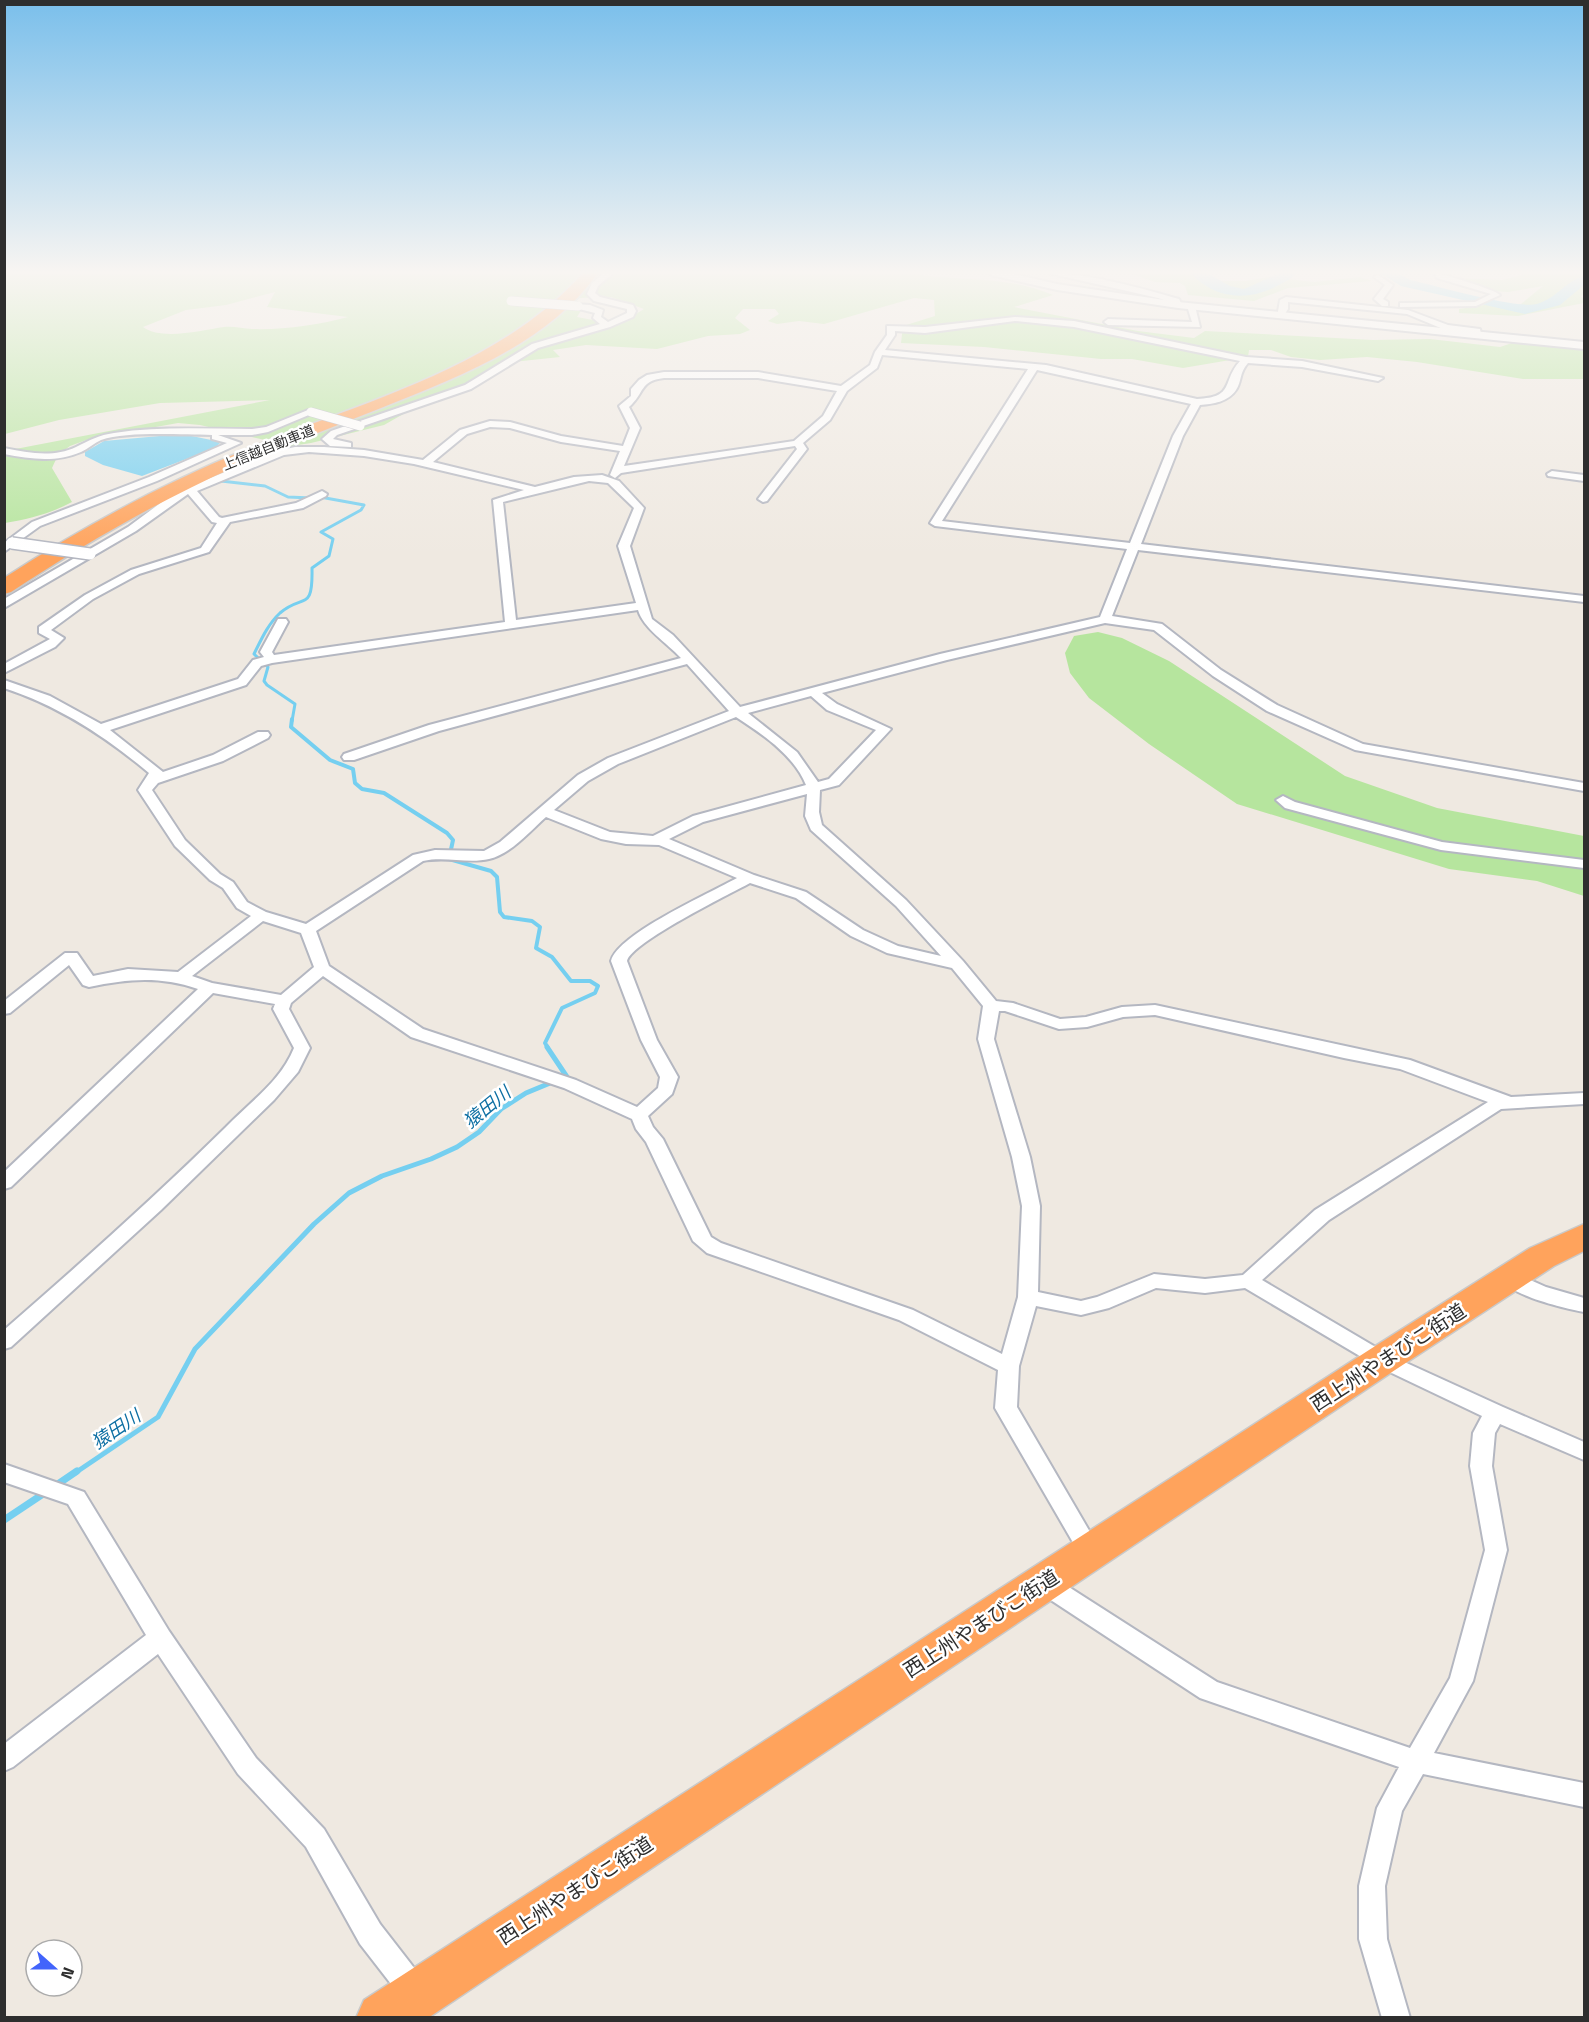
<svg xmlns="http://www.w3.org/2000/svg" width="1589" height="2022" viewBox="0 0 1589 2022" font-family="'Titillium Web','Noto Sans JP',sans-serif">
<rect width="100%" height="100%" fill="#efe9e1"/>
<g fill="#b6e59e" fill-rule="evenodd">
<path d="M5 273H910C958 282 1008 275 1053 295L1014 307 1138 331 1194 338 1205 331 1373 340 1430 339 1500 347 1518 341 1584 345V379H1523L1417 362 1367 357 1320 360 1291 357 1271 350H1249L1248 357 1183 368 1132 359H1101L984 347 901 343 903 326 935 316 934 300 914 298 824 324 799 321 777 324 768 321 779 314 775 309H743L735 318 750 330 740 334 708 336 657 349 586 345 553 350 560 357 502 363 473 381 414 408 384 425 311 443 291 446 200 425 178 423 89 439 70 446 58 455 52 468 72 502C50 514 28 519 5 523V451L270 400 160 403 59 420 5 434ZM275 292 267 307 348 317C319 325 283 330 252 329 243 329 234 326 224 327 202 330 162 341 143 327L186 310 226 305ZM611 297 644 309 623 322 593 320 577 317 582 309 572 303 580 298Z"/>
<polygon points="1130,273 1204,273 1221,281 1245,281 1269,277 1314,282 1360,277 1372,281 1288,288 1254,301 1188,295 1185,286 1180,283 1155,282"/>
<polygon points="1529,273 1584,273 1584,293 1581,297 1584,298 1584,303 1518,316 1459,313 1459,309 1491,304 1508,306 1521,304 1543,286 1508,292 1493,291 1454,278 1502,280"/>
<polygon points="1098,632 1122,638 1169,661 1345,776 1437,808 1584,836 1584,896 1537,881 1449,869 1237,804 1149,744 1089,698 1070,673 1065,653 1074,636"/>
</g>
<polygon fill="#75cff0" points="182,434 221,442 215,448 142,476 103,465 85,456 85,452 104,441"/>
<g fill="none" stroke-linecap="round" stroke-linejoin="round">
<g stroke="#75cff0" stroke-width="3">
<polyline points="221,481 265,486 288,497 311,498"/>
<path d="M292 721 295 704 267 685 264 681 268 667 254 654C261 640 268 624 280 613 303 593 313 613 312 568L329 556 333 539 321 532 361 510 364 505 320 497"/>
</g>
<polyline stroke="#75cff0" stroke-width="4" points="292,719 291,727 330,760 353,769 355,783 362,789 384,793 447,833 453,840 449,859 491,871 497,877 500,912 504,917 532,921 540,927 536,948 552,957 571,981 590,981 598,986 595,993 562,1008 545,1043 548,1048"/>
<g stroke="#75cff0" stroke-width="5">
<polyline points="547,1047 567,1077 563,1078"/>
<polyline points="75,1473 158,1417 195,1349 314,1224 349,1193 382,1176 431,1159 457,1147 479,1132 501,1109 526,1093 555,1081"/>
</g>
<g stroke="#75cff0" stroke-width="7">
<polyline points="55,1486 77,1471"/>
<polyline points="4,1520 46,1492"/>
</g>
<g fill="#75cff0" fill-rule="evenodd">
<path d="M1191 273H1207L1230 286 1244 289 1280 273H1297C1292 279 1284 282 1277 286 1248 301 1215 300 1191 273Z"/>
<path d="M1380 273H1397L1410 280C1437 286 1516 309 1537 304 1557 298 1567 280 1584 276V285L1560 305 1525 314 1401 286Z"/>
</g>
<defs>
<g id="street">
<polygon points="604,273 613,273 598,286 595,293 600,297 633,305 636,311 633,317 610,327 538,348 471,389 337,435 333,439 351,443 351,447 330,446 322,439 331,431 465,385 532,344 600,324 593,318 595,313 575,308 575,304 590,305 603,310 601,317 608,322 627,313 627,309 594,301 587,294 592,283"/>
<path d="M1048 273C1087 273 1141 288 1179 299L1182 305 1178 307 1173 303 1158 298Z"/>
<path d="M1434 273C1441 273 1496 290 1500 295L1476 306 1400 307V303H1403L1475 302 1491 294 1437 278Z"/>
<polygon points="1378,275 1393,285 1383,299 1388,302 1388,306 1382,306 1374,299 1385,285 1374,277"/>
<polygon points="1286,297 1408,310 1448,325 1480,329 1481,334 1477,337 1473,333 1443,329 1407,314 1288,302 1288,309 1283,317 1277,317 1280,300"/>
<polygon points="1191,304 1195,306 1200,327 1108,325 1104,322 1108,319 1192,322 1187,306"/>
<path d="M1015 317 1074 321 1246 357 1302 361 1383 378 1378 381 1302 367 1248 363C1239 373 1242 381 1236 390 1228 402 1213 404 1200 405L1183 436 1141 544 1584 596V602L1138 550 1112 616 1162 624 1221 670 1277 705 1363 744 1584 783V791L1355 750 1267 711 1213 676 1154 630 1105 623 947 660 822 693 837 704 891 729 839 785 820 790 819 812 822 825 906 900 963 961 996 1001 1013 1003 1060 1019 1086 1017 1122 1007 1155 1005 1410 1060 1511 1097 1584 1093V1104L1501 1109 1329 1220 1262 1280 1389 1355 1503 1407 1584 1442V1460L1500 1424 1495 1433 1492 1466 1507 1550 1473 1681 1434 1753 1584 1783V1807L1423 1774 1402 1811 1385 1886 1387 1939 1410 2018H1382L1359 1939V1886L1377 1808 1399 1767 1200 1698 1034 1589 1030 1582 1034 1575 1042 1572 1050 1575 1217 1682 1410 1748 1450 1678 1485 1550 1470 1466 1473 1433 1482 1416 1375 1365 1245 1288 1205 1293 1156 1288 1109 1308 1081 1315 1036 1306 1019 1366 1017 1407 1101 1551 1098 1558 1090 1561 1082 1558 995 1408 998 1370 899 1320 707 1253 693 1241 646 1142 636 1129 632 1119 564 1088 411 1037 323 976 291 1003 289 1009 310 1048 298 1072 274 1100 161 1210 11 1347 4 1349V1330C80 1264 155 1197 226 1127 250 1102 281 1081 294 1048L273 1009 275 1004 213 993 11 1187 4 1189V1172L198 989C159 976 129 979 89 987L83 985 69 965 10 1013 4 1014V1001L65 953H77L93 976 128 969 178 972 251 916 237 908 223 888 210 880 175 846 138 790 149 773C105 736 59 706 4 688V680L50 696 101 724 238 679 253 660 264 657 260 652 278 619H286L288 622 272 652 274 655 505 622 493 500 524 490 414 464 364 456 309 452 284 455 197 491 219 517 222 518 296 503 322 491 327 494 326 496 303 508 230 522 209 552 139 574 93 599 51 630 64 638 55 647 4 673V664L50 639 39 633V627L85 595 131 570 201 548 217 523 212 522 188 494 136 531 4 608V599L128 527 174 493 276 451 295 447H324L364 450 423 460 460 430 490 421 510 422 561 436 623 446 630 428 619 406 631 396V389L639 380 647 375 664 372H758L841 386 870 365 875 352 887 335V326L925 327ZM1015 321 1074 327 1240 361C1221 382 1236 397 1197 399L1046 365 885 350 895 335V331L925 333ZM882 355 1028 369 930 523 935 526 1127 549 1100 617 940 654 740 707 673 635 652 619 630 546 644 508 619 481 602 475 574 477 535 487 433 462 467 434 490 427 510 428 561 442 620 451 610 475 615 478 621 473 795 446 797 449 758 499 763 502 767 501 807 449 803 443 830 420 847 391 877 368ZM1037 370 1191 404 1173 436 1130 543 942 521ZM664 378H758L837 391 823 416 794 441 624 466 640 428 629 407C645 393 639 381 664 378ZM589 481 608 483 634 508 618 546 636 603 516 620 503 502ZM638 610C643 628 667 643 681 658L429 725 344 754 342 757 344 760H354L439 731 687 664 729 711 608 758 578 775 500 842 484 851 435 850 413 855 306 924 266 912 247 902 233 882 220 874 185 840 152 790 158 783 223 761 268 738 270 735 268 732H258L213 755 163 772 110 730 246 685 261 666 272 663ZM811 696 827 710 876 730 829 779 818 782 797 752 748 713ZM736 717C762 734 794 755 806 785L693 816 653 836 610 832 554 810 588 781 618 764ZM807 794 805 816 811 830 896 906 941 956 898 946 863 930 806 892 754 875 669 839 703 822ZM546 817 601 839 626 844 659 845 737 878C710 893 618 934 611 961L641 1040 660 1077 658 1088 637 1107 576 1080 423 1029 329 966 316 931 423 861C445 856 468 864 489 859 511 854 530 831 546 817ZM750 883 796 898 851 936 887 953 952 968 983 1006 978 1039 1012 1157 1022 1206 1018 1297 1002 1354 913 1310 721 1243 711 1237 663 1139 653 1127 648 1116 672 1094 678 1077 657 1040 627 961C632 942 728 895 750 883ZM263 921 301 933 314 967 281 995 212 983 192 976ZM999 1011H1005L1059 1029 1087 1027 1123 1017 1155 1015 1344 1058 1400 1069 1488 1102 1315 1210 1243 1275 1205 1279 1154 1274 1097 1297 1081 1301 1038 1292 1040 1206 1030 1157 994 1039Z"/>
<path d="M308 410 316 412 268 432 252 435H218L241 443 157 481 40 526 4 552V543L32 522 149 477 227 443 212 439V435C183 435 127 431 101 440 94 443 88 449 81 452 55 463 31 459 4 454V448C29 453 53 458 76 447 90 440 99 435 114 433 160 426 206 429 252 429L266 427Z"/>
<polygon points="1552,471 1584,475 1584,481 1548,476 1547,474"/>
<polygon points="1283,796 1295,802 1442,842 1584,860 1584,868 1441,850 1285,808 1276,800"/>
<path d="M1510 1271 1546 1287 1584 1298V1312C1564 1308 1511 1296 1500 1278L1503 1273Z"/>
<polygon points="4,1464 84,1492 169,1631 256,1758 324,1829 380,1924 425,1982 429,1992 425,2002 415,2006 405,2002 360,1944 306,1847 238,1774 158,1654 13,1767 4,1771 4,1744 146,1635 68,1504 4,1482"/>
</g>
<polygon id="secondary" points="990,273 1009,273 1057,284 1178,302 1584,342 1584,349 1178,308 1057,290 991,275"/>
<g id="highway">
<path d="M583 273H598C547 344 459 377 381 408 333 427 285 445 237 466 158 501 84 544 11 592L4 594V578C81 528 160 485 245 450 360 402 498 369 583 273Z"/>
<polygon points="1584,1224 1584,1251 1554,1266 1395,1370 428,2018 356,2018 364,2000 1369,1350 1530,1248"/>
</g>
</defs>
<use href="#street" stroke="#b4b7c1" stroke-width="4"/>
<use href="#secondary" stroke="#b4b7c1" stroke-width="4"/>
<use href="#highway" stroke="#c9c9c9" stroke-width="3"/>
<use href="#street" fill="#fff" fill-rule="evenodd"/>
<use href="#secondary" fill="#fff" fill-rule="evenodd"/>
<use href="#highway" fill="#ffa35c" fill-rule="evenodd"/>
<defs>
<g id="street-bridge-far1">
<polyline points="511,301 578,306"/>
<polyline points="311,412 360,426"/>
</g>
<polyline id="street-bridge" points="12,543 90,554"/>
</defs>
<use href="#street-bridge-far1" stroke="#b4b7c1" stroke-width="10" stroke-linecap="butt"/>
<use href="#street-bridge" stroke="#b4b7c1" stroke-width="14" stroke-linecap="butt"/>
<use href="#street-bridge-far1" stroke="#fff" stroke-width="9"/>
<use href="#street-bridge" stroke="#fff" stroke-width="11"/>
</g>
<linearGradient id="sky" x2="0" y2="1"><stop stop-color="#7abfeb"/><stop offset="0.49" stop-color="#f8f5f2"/><stop offset="1" stop-color="#f8f5f2" stop-opacity="0"/></linearGradient>
<rect width="1589" height="556" fill="url(#sky)"/>
<g text-anchor="middle" dominant-baseline="central" stroke-width="5" stroke-linejoin="round" paint-order="stroke">
<g font-size="14" fill="#2e2e2e" stroke="#fff">
<text transform="translate(268 447) rotate(-22)">上信越自動車道</text>
</g>
<g font-size="18" font-style="italic" fill="#0d6fa3" stroke="#fff">
<text transform="translate(487 1107) rotate(-39)">猿田川</text>
<text transform="translate(116 1429) rotate(-34)">猿田川</text>
</g>
<g font-size="20" fill="#2e2e2e" stroke="#fff">
<text transform="translate(1388 1357) rotate(-33)">西上州やまびこ街道</text>
<text transform="translate(981 1623) rotate(-33)">西上州やまびこ街道</text>
<text transform="translate(575 1890) rotate(-33)">西上州やまびこ街道</text>
</g>
</g>
<rect width="1589" height="2022" fill="none" stroke="#2e2e2e" stroke-width="12"/>
<g transform="translate(54 1968) rotate(111)"><circle r="28" fill="#ffffff" stroke="#ababab" stroke-width="1.5"/>
<path d="M0-4.5L10 22L0 15L-10 22Z" fill="#4264fb"/>
<text y="-9" font-size="16" font-weight="bold" text-anchor="middle" fill="#2e2e2e">N</text>
</g>
</svg>
